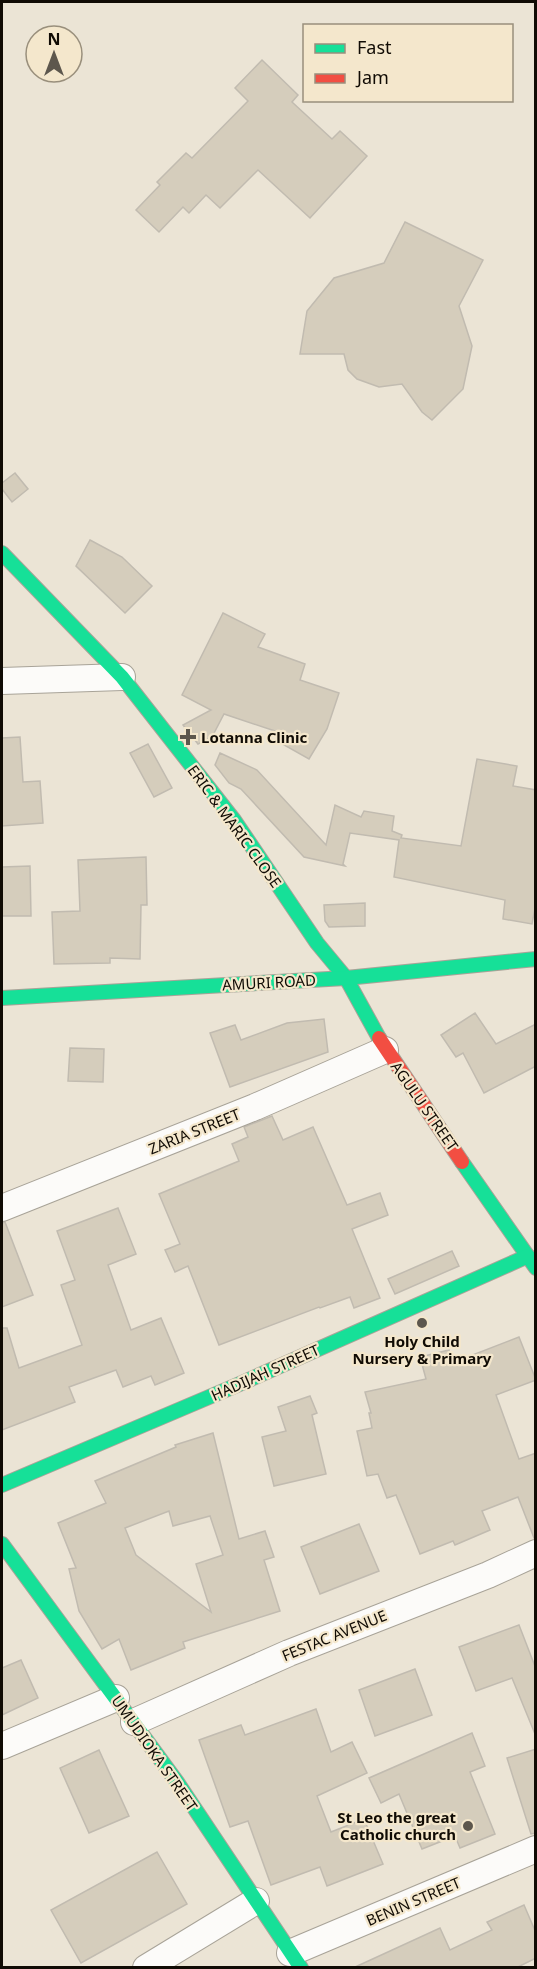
<svg xmlns="http://www.w3.org/2000/svg" width="537" height="1969" viewBox="0 0 537 1969" font-family="'Noto Sans',sans-serif">
<rect width="100%" height="100%" fill="#ebe4d5"/>
<g fill="#d5cdbc" stroke="#c1bbb0" stroke-width="1.5" fill-rule="evenodd">
<polygon points="262,60 298,95 292,102 332,139 340,131 367,156 310,218 258,170 220,208 206,195 189,213 183,207 159,232 136,210 160,185 157,182 186,153 192,158 248,101 235,88"/>
<polygon points="405,222 483,260 459,306 472,346 463,389 432,420 422,412 402,384 379,387 357,379 348,370 344,354 300,354 307,311 334,278 384,263"/>
<polygon points="15,473 28,489 12,502 2,489 2,483"/>
<polygon points="90,540 122,557 152,586 125,613 76,566"/>
<polygon points="223,613 265,634 258,647 305,664 300,680 339,693 327,729 309,759 277,741 281,733 224,714 212,737 198,744 183,725 211,710 182,695"/>
<polygon points="20,737 23,782 40,781 43,823 2,826 2,738"/>
<polygon points="148,744 172,788 154,797 130,753"/>
<polygon points="220,753 257,770 326,845 335,805 361,817 364,811 394,816 392,831 402,835 401,838 461,846 477,759 517,766 513,786 536,790 536,903 532,924 503,919 505,900 394,877 399,840 350,833 343,864 345,866 304,857 241,789 229,783 215,765"/>
<polygon points="146,857 147,905 141,905 140,959 110,958 110,963 54,964 52,912 80,911 78,860"/>
<polygon points="30,866 31,916 2,916 2,867"/>
<polygon points="365,903 365,926 329,927 325,921 324,905"/>
<polygon points="475,1013 496,1044 536,1024 536,1066 484,1093 463,1053 456,1057 441,1035"/>
<polygon points="324,1019 328,1052 230,1087 210,1033 235,1025 241,1040 287,1023"/>
<polygon points="70,1048 104,1049 103,1082 68,1081"/>
<polygon points="272,1116 283,1140 313,1127 347,1205 380,1193 388,1215 352,1229 380,1298 354,1308 350,1297 320,1308 319,1307 219,1345 188,1266 175,1272 165,1250 180,1244 159,1194 239,1161 232,1144 248,1137 244,1127"/>
<polygon points="118,1208 136,1254 108,1265 131,1330 161,1318 184,1373 155,1385 151,1376 123,1387 116,1370 69,1387 75,1402 2,1430 2,1328 7,1328 19,1368 82,1345 61,1285 75,1280 57,1231"/>
<polygon points="5,1222 33,1295 2,1307 2,1223"/>
<polygon points="452,1251 459,1266 395,1294 388,1279"/>
<polygon points="519,1337 536,1380 496,1395 519,1459 536,1453 536,1538 534,1538 518,1497 482,1511 490,1530 455,1545 453,1541 420,1554 396,1495 387,1498 378,1474 367,1476 357,1431 372,1428 369,1413 371,1413 365,1392 426,1379 420,1357 449,1350 452,1363"/>
<polygon points="310,1396 317,1413 312,1415 326,1474 274,1486 262,1437 286,1431 278,1407"/>
<path d="M213 1433 239 1539 265 1531 274 1557 264 1560 280 1611 183 1642 185 1648 131 1670 119 1639 102 1649 79 1611 69 1569 76 1568 58 1523 106 1503 95 1481 176 1447 175 1445ZM169 1511 173 1526 210 1516 223 1555 196 1564 211 1612 136 1555 125 1528Z"/>
<polygon points="359,1524 379,1571 320,1594 301,1547"/>
<polygon points="519,1625 536,1669 535,1734 512,1678 476,1691 459,1647"/>
<polygon points="21,1660 38,1698 2,1715 2,1668"/>
<polygon points="415,1669 432,1715 375,1736 359,1690"/>
<polygon points="316,1709 331,1752 352,1742 367,1773 317,1796 331,1832 364,1819 383,1864 327,1886 320,1867 271,1885 248,1821 230,1827 199,1740 241,1725 245,1735"/>
<polygon points="472,1733 485,1766 470,1772 495,1834 460,1848 455,1836 422,1849 399,1794 381,1803 369,1778"/>
<polygon points="536,1749 536,1833 531,1834 507,1758"/>
<polygon points="99,1750 129,1816 89,1833 60,1768"/>
<polygon points="157,1852 187,1904 81,1963 51,1910"/>
<polygon points="524,1905 536,1933 536,1958 516,1968 353,1968 440,1928 450,1950 492,1930 487,1922"/>
</g>
<g fill="none" stroke-linecap="round" stroke-linejoin="round">
<defs>
<g id="street">
<polyline points="2,681 122,677"/>
<polyline points="2,1208 255,1107 385,1050"/>
<polyline points="134,1722 289,1653 488,1575 536,1553"/>
<polyline points="2,1746 116,1698"/>
<polyline points="290,1953 536,1849"/>
<polyline points="146,1968 256,1901"/>
</g>
<g id="fast">
<polyline points="2,553 122,677 234,820 317,943 346,978 379,1038"/>
<polyline points="2,998 346,978 536,959"/>
<polyline points="462,1162 536,1268"/>
<polyline points="2,1485 235,1386 528,1256"/>
<polyline points="2,1544 177,1782 301,1968"/>
</g>
<polyline id="jam" points="379,1038 462,1162"/>
</defs>
<use href="#street" stroke="#a8a398" stroke-width="28"/>
<use href="#fast" stroke="#a8a398" stroke-width="16"/>
<use href="#jam" stroke="#a8a398" stroke-width="16"/>
<use href="#street" stroke="#fcfbf9" stroke-width="26"/>
<use href="#fast" stroke="#16e098" stroke-width="14"/>
<use href="#jam" stroke="#f24e42" stroke-width="14"/>
</g>
<g fill="#5d574d" stroke="#f4e7cc" stroke-width="2">
<path d="M185 728h6v6h6v6h-6v6h-6v-6h-6v-6h6z"/>
<circle cx="422" cy="1323" r="6"/>
<circle cx="468" cy="1826" r="6"/>
</g>
<g text-anchor="middle" dominant-baseline="central" stroke-width="4.5" stroke-linejoin="round" paint-order="stroke">
<g font-size="15" font-weight="bold" fill="#100b04" stroke="#f4e7cc" text-anchor="start">
<text x="201" y="737">Lotanna Clinic</text>
<text x="422" y="1341" text-anchor="middle">Holy Child<tspan x="422" dy="17">Nursery &amp; Primary</tspan></text>
<text x="456" y="1817" text-anchor="end">St Leo the great<tspan x="456" dy="17">Catholic church</tspan></text>
</g>
<g font-size="15" fill="#100b04" stroke="#f4e7cc">
<text transform="translate(235 826) rotate(54)">ERIC &amp; MARIC CLOSE</text>
<text transform="translate(269 982) rotate(-3)">AMURI ROAD</text>
<text transform="translate(425 1106) rotate(55)">AGULU STREET</text>
<text transform="translate(194 1131) rotate(-22)">ZARIA STREET</text>
<text transform="translate(265 1372) rotate(-24)">HADIJAH STREET</text>
<text transform="translate(334 1635) rotate(-22)">FESTAC AVENUE</text>
<text transform="translate(155 1753) rotate(55)">UMUDIOKA STREET</text>
<text transform="translate(413 1901) rotate(-23)">BENIN STREET</text>
</g>
</g>
<rect width="537" height="1969" fill="none" stroke="#100b04" stroke-width="6"/>
<rect x="303" y="24" width="210" height="78" fill="#f4e7cc" stroke="#998f7c" stroke-width="1.5"/>
<rect x="315" y="44" width="30" height="9" fill="#16e098" stroke="#998f7c" stroke-width="1.5"/>
<text x="357" y="54" font-size="18" fill="#100b04">Fast</text>
<rect x="315" y="74" width="30" height="9" fill="#f24e42" stroke="#998f7c" stroke-width="1.5"/>
<text x="357" y="84" font-size="18" fill="#100b04">Jam</text>
<g transform="translate(54 54)"><circle r="28" fill="#f4e7cc" stroke="#998f7c" stroke-width="1.5"/>
<path d="M0-4.5L10 22L0 15L-10 22Z" fill="#5d574d"/>
<text y="-9" font-size="16" font-weight="bold" text-anchor="middle" fill="#100b04">N</text>
</g>
</svg>
